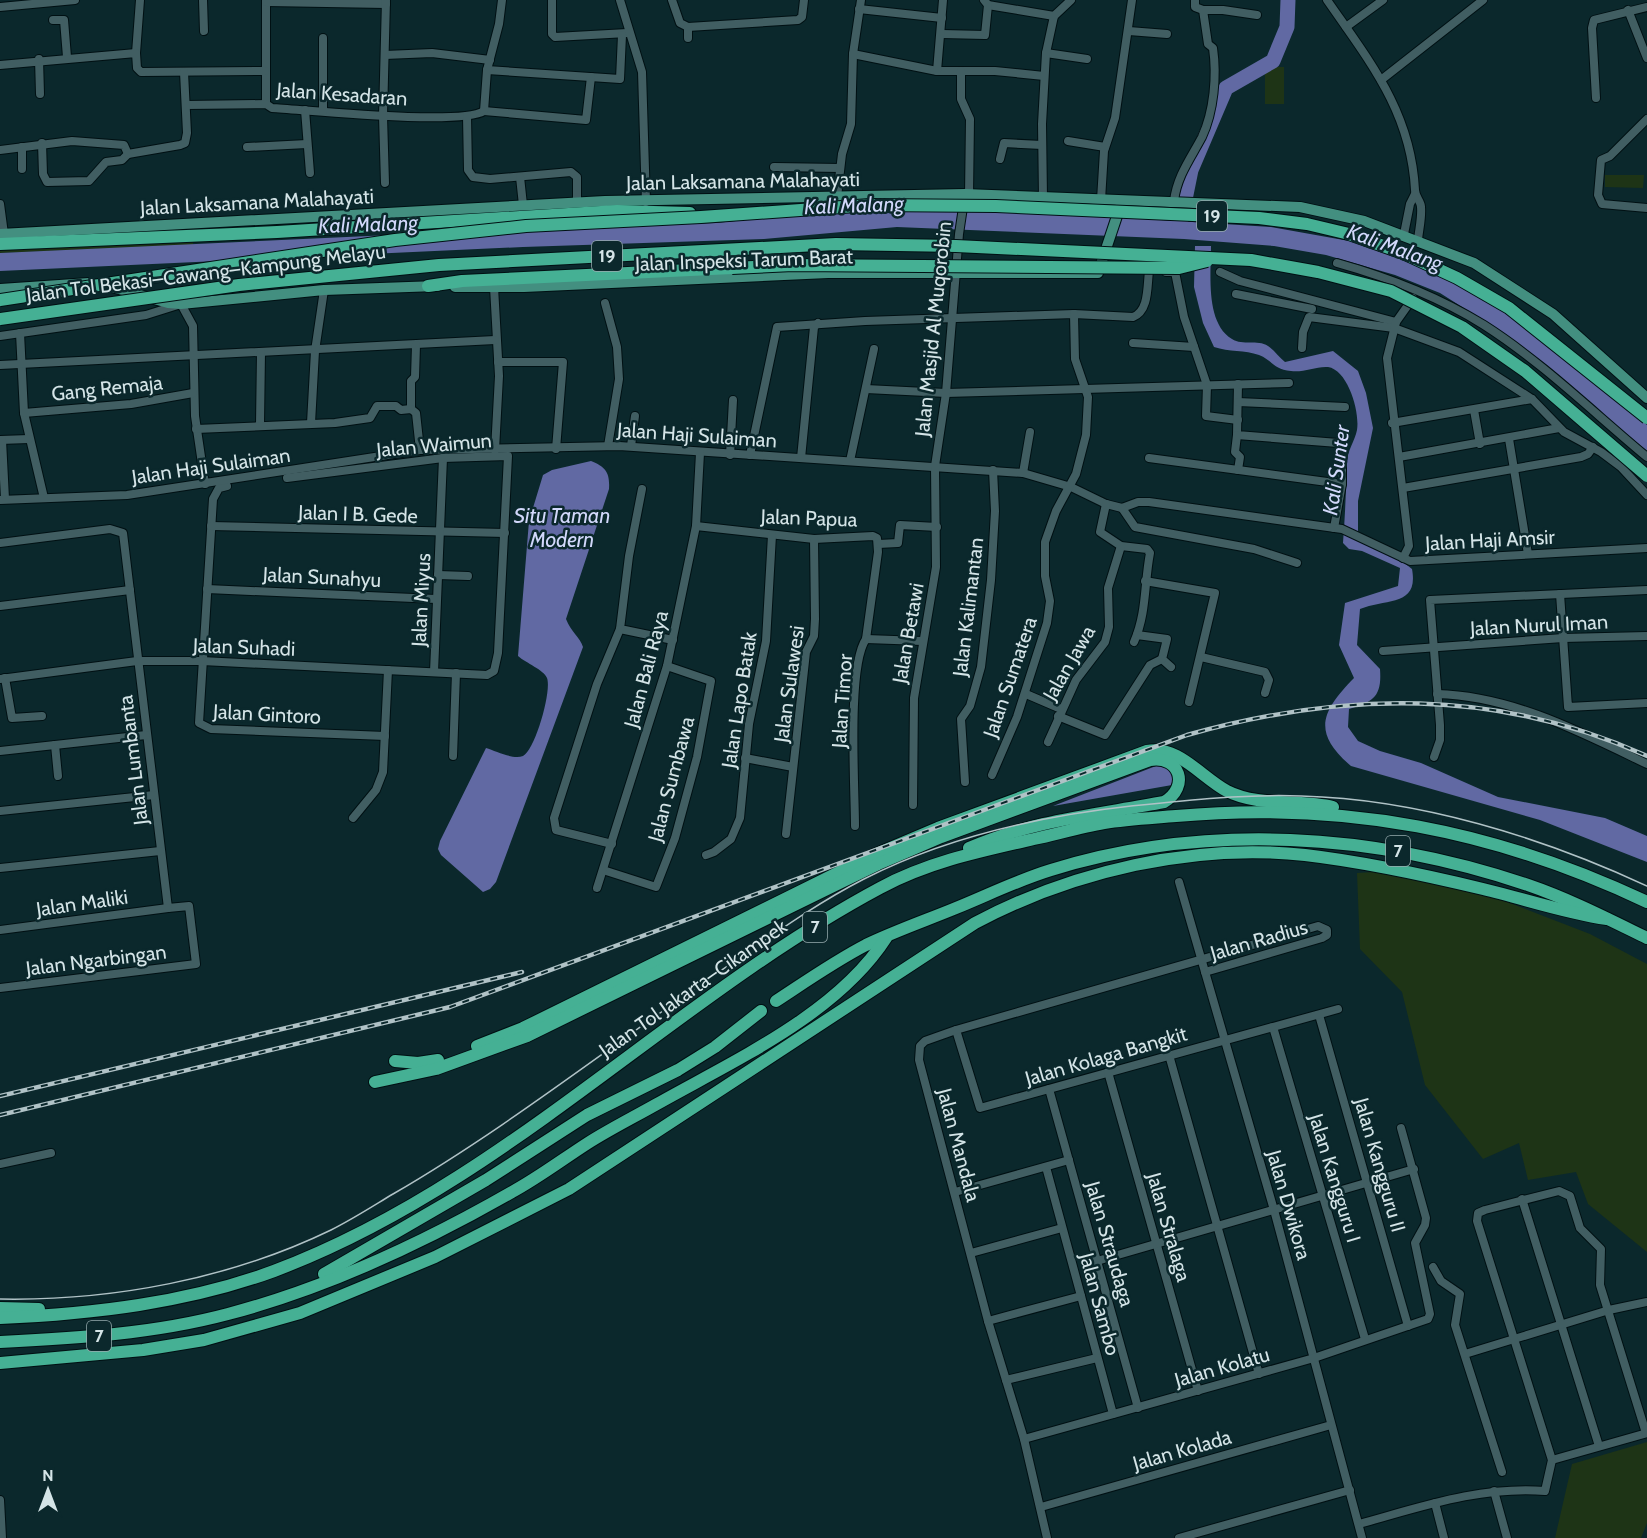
<svg xmlns="http://www.w3.org/2000/svg" width="1647" height="1538" viewBox="0 0 1647 1538" font-family="Cabin,sans-serif">
<rect width="100%" height="100%" fill="#0b282c"/>
<g fill="#1e3416">
<rect x="1265" y="67" width="19" height="37"/>
<polygon points="1605,175 1644,175 1643,188 1605,187"/>
<polygon points="193,235 193,245 0,253 0,243"/>
<polygon points="1422,869 1590,934 1647,964 1647,1252 1588,1204 1576,1172 1528,1180 1519,1143 1483,1159 1425,1085 1402,992 1360,949 1357,873"/>
<polygon points="1647,1442 1647,1523 1641,1538 1555,1538 1572,1464"/>
</g>
<g fill="#6169a3">
<polygon points="1004,210 1271,227 1366,244 1429,268 1514,316 1647,425 1647,451 1503,333 1440,293 1395,275 1326,255 1274,246 1184,239 897,227 764,239 523,247 0,271 0,253 522,229 716,223 801,214"/>
<path d="M1195 246H1211C1211 273 1205 323 1232 339 1243 346 1257 339 1268 346 1274 350 1279 357 1285 362L1333 351 1358 371 1366 393 1373 428 1358 501V538L1394 555 1412 569C1419 607 1386 598 1360 609L1357 645 1380 669C1382 696 1374 702 1349 709L1348 727 1358 741 1380 751 1421 763 1498 797 1605 818 1647 836V862L1540 820 1351 766C1311 732 1322 711 1354 678L1339 645 1345 603 1398 586 1400 568 1362 551 1349 549 1343 543C1345 517 1346 491 1347 464 1347 450 1355 441 1357 430 1360 412 1348 370 1328 367 1316 366 1303 373 1291 371 1273 369 1272 360 1259 355 1245 350 1229 352 1214 347L1203 323 1194 287Z"/>
<path d="M591 461C606 467 610 473 609 489L566 619C571 632 580 637 583 647L496 882 490 889 483 892 441 855 438 849 440 841 486 748C496 751 513 760 523 756 535 750 552 691 547 678 544 670 526 663 518 656L529 521 543 475 552 470Z"/>
<polygon points="1161,764 1172,769 1174,781 1172,785 1053,806"/>
</g>
<g fill="none" stroke-linecap="round" stroke-linejoin="round">
<polyline stroke="#6169a3" stroke-width="15" points="1179,229 1191,170 1226,88 1273,61 1287,27 1288,0"/>
<defs>
<g id="minor">
<polyline points="203,0 204,31"/>
<polyline points="266,0 266,104"/>
<polyline points="552,0 552,34 555,37 627,33"/>
<polyline points="620,0 642,72 646,202"/>
<polyline points="672,0 680,23 688,27 798,20 802,17 804,0"/>
<polyline points="1195,0 1195,7 1203,10"/>
<path d="M1327 0C1370 62 1411 112 1415 190 1415 197 1421 201 1421 207 1422 218 1419 229 1418 240"/>
<polyline points="266,2 386,4"/>
<polyline points="988,5 1054,16"/>
<polyline points="0,7 75,0"/>
<polyline points="859,9 942,18"/>
<polyline points="1628,10 1647,58"/>
<polyline points="53,20 64,20 67,57"/>
<polyline points="688,27 688,38"/>
<polyline points="1346,27 1383,0"/>
<polyline points="1129,31 1167,34"/>
<polyline points="942,34 985,35 988,5 984,0"/>
<polyline points="136,53 140,0"/>
<polyline points="1046,53 1087,59"/>
<polyline points="853,54 937,71 995,71 1044,76"/>
<polyline points="385,55 432,53 490,60"/>
<polyline points="39,59 40,94"/>
<polyline points="0,65 136,53 137,68 141,72 265,71"/>
<polyline points="487,70 620,79 622,35"/>
<polyline points="937,71 943,0"/>
<polyline points="961,71 961,99 970,119 969,195"/>
<polyline points="1381,80 1483,0"/>
<polyline points="1596,98 1592,28 1594,20 1647,7"/>
<path d="M186 105 266 104 272 108C308 110 461 126 484 111"/>
<polyline points="305,110 310,173"/>
<polyline points="323,111 323,38"/>
<polyline points="484,111 586,120 591,77"/>
<polyline points="484,111 487,70 499,24 502,0"/>
<polyline points="467,116 468,170 473,177 490,179 571,172 577,177 577,202"/>
<polyline points="1647,119 1610,156 1601,160 1598,195 1602,204 1647,208"/>
<polyline points="1068,141 1105,147"/>
<polyline points="42,143 43,174 47,182 89,181 106,162 122,160 128,154"/>
<polyline points="247,147 307,144"/>
<polyline points="0,150 72,141 124,145 128,154 180,145 185,143 187,133 184,72"/>
<polyline points="1000,159 1004,143 1042,145"/>
<polyline points="774,167 840,168"/>
<polyline points="22,169 22,147"/>
<polyline points="520,177 523,205"/>
<polyline points="385,183 383,116 386,0"/>
<polyline points="837,197 842,154 851,124 853,54 861,0"/>
<polyline points="1043,198 1042,124 1046,53 1054,16 1071,0"/>
<polyline points="1101,200 1104,151 1115,118 1132,0"/>
<path d="M1174 201C1177 176 1191 158 1202 137 1214 111 1217 76 1213 48L1208 44 1203 10H1223L1257 15"/>
<polyline points="0,204 4,234"/>
<polyline points="1404,234 1410,204 1415,194"/>
<path d="M1337 263C1387 277 1439 297 1484 325 1542 362 1594 413 1647 457"/>
<polyline points="1166,272 1175,272 1184,317 1207,385 1206,416 1238,420"/>
<polyline points="1220,272 1240,281 1396,322"/>
<polyline points="494,287 499,376 495,450"/>
<polyline points="1236,294 1312,309"/>
<polyline points="605,303 617,347 619,379 608,446"/>
<polyline points="20,333 24,413 44,498"/>
<polyline points="0,336 146,315 181,304 193,326 195,416 205,484"/>
<polyline points="1133,343 1194,347"/>
<polyline points="1302,348 1303,332 1309,317 1394,328 1459,352 1532,399 1564,432 1601,452 1621,467 1647,495"/>
<polyline points="498,362 563,362 556,449"/>
<polyline points="0,365 495,340"/>
<polyline points="1238,384 1237,435 1338,443 1342,446 1342,484 1334,528"/>
<polyline points="866,389 946,393 1289,383"/>
<polyline points="1238,402 1345,407"/>
<polyline points="411,409 411,381 415,377 416,345"/>
<polyline points="1474,410 1480,444"/>
<polyline points="24,413 131,404 193,393"/>
<polyline points="311,423 315,351 324,290"/>
<polyline points="1392,423 1532,399"/>
<polyline points="260,424 261,352"/>
<polyline points="196,429 335,423 370,418 377,406 396,406 401,410 411,409 416,413 420,450"/>
<polyline points="1237,435 1235,452 1240,457 1238,470"/>
<polyline points="1509,439 1528,554"/>
<polyline points="0,440 29,439"/>
<polyline points="2,440 5,499"/>
<polyline points="631,446 635,416"/>
<polyline points="730,455 733,400"/>
<path d="M750 455 777 327 865 321 1074 314 1133 317C1149 311 1147 287 1149 271"/>
<polyline points="1399,457 1559,428"/>
<polyline points="801,458 814,327 818,323"/>
<polyline points="1149,458 1342,484"/>
<polyline points="850,461 874,349"/>
<polyline points="1023,473 1030,432"/>
<polyline points="227,486 219,488 213,499 199,723 211,729 385,736"/>
<polyline points="1403,488 1581,457 1588,454 1593,447"/>
<polyline points="642,489 629,556 620,629 673,640"/>
<polyline points="0,500 127,495 420,450 619,446 1023,473 1071,487 1106,504 1122,508 1138,502 1149,502 1342,529 1410,561 1647,548"/>
<path d="M1106 504 1100 532 1121 546 1147 549 1150 553C1144 584 1147 612 1134 642"/>
<polyline points="1122,508 1135,527 1254,549 1297,563"/>
<polyline points="211,526 505,533"/>
<path d="M696 526 814 539 873 536 877 538 878 552 866 639C847 666 855 788 855 826"/>
<polyline points="0,543 110,529 123,533 168,908 189,906 196,964 0,988"/>
<polyline points="878,544 898,543 900,525 937,527"/>
<polyline points="1403,558 1409,546 1387,358 1396,322 1413,298"/>
<polyline points="438,575 468,576"/>
<polyline points="1145,581 1215,593 1189,702"/>
<polyline points="207,589 436,599"/>
<polyline points="1560,594 1568,707 1647,703"/>
<polyline points="0,606 130,590"/>
<polyline points="1137,635 1167,639 1162,659 1171,667"/>
<polyline points="866,639 922,641"/>
<polyline points="1383,651 1563,638 1647,636"/>
<polyline points="1201,657 1265,672 1269,680 1265,693"/>
<polyline points="434,672 443,458"/>
<polyline points="5,678 12,718 42,716"/>
<polyline points="0,679 137,661 202,661 487,675 494,671 498,653 508,456 443,458 287,478"/>
<polyline points="1026,694 1061,709"/>
<path d="M1437 694C1512 696 1581 732 1647 764"/>
<polyline points="1058,716 1105,735 1150,665 1162,659"/>
<polyline points="1048,742 1076,680 1105,642 1109,627 1108,588 1121,546"/>
<polyline points="55,745 58,776"/>
<polyline points="0,751 146,735"/>
<polyline points="453,756 456,673"/>
<polyline points="1434,757 1440,740 1440,725 1430,600 1647,590"/>
<polyline points="745,758 793,767"/>
<polyline points="992,775 1017,717 1047,623 1050,601 1045,576 1045,542 1056,511 1076,474 1086,435 1088,397 1075,359 1074,314"/>
<polyline points="965,782 961,719 970,706 981,667 991,580 995,511 993,470"/>
<polyline points="913,805 914,698 936,567 935,466 946,393 959,234 965,194"/>
<polyline points="0,811 154,795"/>
<polyline points="353,818 376,790 383,772 388,670"/>
<polyline points="786,834 806,652 814,636 815,619 814,539"/>
<polyline points="612,844 556,830 554,818 597,684 620,629"/>
<polyline points="706,855 714,852 731,839 740,818 749,724 766,641 772,535"/>
<polyline points="0,868 160,851"/>
<polyline points="603,870 656,887 675,838 697,757 711,681 667,666"/>
<polyline points="1179,882 1274,1210 1362,1538"/>
<polyline points="597,888 667,666 696,526 700,453"/>
<polyline points="0,930 168,908"/>
<polyline points="1319,1015 1408,1326"/>
<polyline points="1273,1027 1365,1339"/>
<polyline points="956,1030 980,1108 1338,1009"/>
<polyline points="1169,1055 1259,1374"/>
<polyline points="1108,1072 1198,1391"/>
<polyline points="1049,1089 1138,1408"/>
<polyline points="0,1164 51,1153"/>
<polyline points="1046,1167 1113,1414"/>
<polyline points="955,1192 1069,1160"/>
<polyline points="1522,1199 1599,1446"/>
<polyline points="971,1253 1062,1228"/>
<polyline points="1097,1261 1414,1169"/>
<polyline points="1433,1267 1441,1281 1460,1294 1455,1325 1502,1472"/>
<polyline points="988,1321 1081,1296"/>
<polyline points="1465,1354 1609,1310 1647,1302"/>
<polyline points="1006,1380 1097,1358"/>
<polyline points="1024,1439 1314,1358 1428,1319 1430,1314 1415,1243 1425,1225 1426,1218 1401,1128"/>
<polyline points="1552,1460 1647,1433"/>
<polyline points="1494,1491 1507,1538"/>
<polyline points="0,1500 2,1538"/>
<polyline points="1435,1503 1444,1538"/>
<polyline points="1041,1507 1331,1425"/>
<path d="M1359 1524C1421 1507 1480 1486 1545 1491L1552 1460 1477 1221 1478 1213 1485 1210 1559 1191 1570 1196 1580 1228 1601 1249 1600 1285 1646 1433"/>
<polyline points="1047,1538 1024,1439 988,1321 919,1060 920,1046 925,1041 956,1030 1318,926 1327,930 1327,935 1322,938 1205,972"/>
<polyline points="1179,1538 1350,1490"/>
</g>
<g id="major">
<polyline points="0,234 605,201 965,194 1300,207 1364,221 1474,263 1553,314 1647,398"/>
<polyline points="105,285 168,303 181,304 324,290 437,286"/>
<polyline points="455,287 524,287 828,273 1098,273 1120,207"/>
<polyline points="0,289 89,283"/>
</g>
<g id="highway">
<polyline points="0,244 277,232 617,211 690,213"/>
<polyline points="428,286 462,281 732,268"/>
<path d="M776 1001C805 982 835 961 866 945 895 931 927 920 956 908 988 895 1018 880 1051 870 1207 822 1374 833 1528 885 1569 899 1608 919 1647 938"/>
<path d="M477 1046 523 1028 874 855 938 828 1147 751C1178 745 1201 777 1227 791 1258 807 1300 799 1333 807"/>
<polyline points="395,1061 418,1063 438,1060"/>
<path d="M375 1082 436 1069 527 1036 878 864 941 837 1150 760C1180 755 1190 787 1164 802 1095 815 1034 820 969 848"/>
<polyline points="324,1274 486,1180 587,1115 678,1070 715,1047 761,1011"/>
<polyline points="0,1308 39,1309"/>
<path d="M0 1318C92 1314 187 1303 274 1271 501 1186 669 1001 880 888 928 862 981 851 1034 839 1057 834 1081 827 1104 823 1127 819 1152 818 1176 816 1344 801 1495 830 1647 902"/>
<path d="M0 1342C77 1338 153 1334 228 1314 327 1288 423 1243 512 1192 538 1178 563 1159 588 1143 610 1129 634 1117 657 1104 735 1060 837 1014 886 938"/>
<path d="M0 1363 143 1350 204 1340 300 1313 435 1257 569 1189 975 923C1073 871 1194 843 1305 855 1365 862 1425 875 1483 889 1525 899 1565 913 1607 919"/>
</g>
</defs>
<use href="#minor" stroke="#001013" stroke-width="10"/>
<use href="#major" stroke="#001013" stroke-width="12"/>
<use href="#highway" stroke="#001013" stroke-width="14"/>
<use href="#minor" stroke="#415e62" stroke-width="8"/>
<use href="#major" stroke="#438f80" stroke-width="10"/>
<use href="#highway" stroke="#45b094" stroke-width="12"/>
<path stroke="#b0c2c6" stroke-width="1.5" d="M0 1299C112 1301 230 1279 331 1230 353 1219 373 1206 393 1194 505 1129 606 1049 713 976 762 943 811 906 864 879 946 837 1040 816 1131 806 1188 800 1244 794 1301 796 1419 799 1541 837 1647 886"/>
<defs>
<g id="rail">
<polyline points="0,1096 522,972"/>
<path d="M0 1115 450 1007 1187 735C1344 691 1497 688 1647 756"/>
</g>
</defs>
<use href="#rail" stroke="#b0c2c6" stroke-width="4.5"/>
<use href="#rail" stroke="#0b282c" stroke-width="2" stroke-dasharray="7" stroke-linecap="butt"/>
<defs>
<g id="highway-bridge">
<polyline points="732,268 793,265 1179,268 1207,261"/>
<polyline points="0,300 395,240 526,226 701,217 870,205 996,206 1259,218 1307,224 1349,234 1403,253 1457,278 1509,308 1647,418"/>
<polyline points="0,319 239,285 439,265 836,244 956,246 1251,260 1318,272 1391,291 1462,327 1525,371 1647,476"/>
</g>
</defs>
<use href="#highway-bridge" stroke="#001013" stroke-width="14" stroke-linecap="butt"/>
<use href="#highway-bridge" stroke="#45b094" stroke-width="12"/>
</g>
<g text-anchor="middle" dominant-baseline="central" stroke-width="5" stroke-linejoin="round" paint-order="stroke">
<g fill="#0b282c" stroke="#98acaf" stroke-width="1.5">
<rect x="1197" y="201" width="30" height="30" rx="4.5"/>
<rect x="592" y="241" width="30" height="30" rx="4.5"/>
<rect x="1386" y="836" width="24" height="30" rx="4.5"/>
<rect x="803" y="912" width="24" height="30" rx="4.5"/>
<rect x="87" y="1321" width="24" height="30" rx="4.5"/>
</g>
<g font-size="18" font-weight="bold" fill="#d4e4e7">
<text x="1212" y="216">19</text>
<text x="607" y="256">19</text>
<text x="1398" y="851">7</text>
<text x="815" y="927">7</text>
<text x="99" y="1336">7</text>
</g>
<g font-size="20" fill="#d4e4e7" stroke="#0b282c">
<text transform="translate(342 94) rotate(4)">Jalan Kesadaran</text>
<text transform="translate(743 181) rotate(-1)">Jalan Laksamana Malahayati</text>
<text transform="translate(257 202) rotate(-3)">Jalan Laksamana Malahayati</text>
<text transform="translate(744 260) rotate(-2)">Jalan Inspeksi Tarum Barat</text>
<text transform="translate(206 273) rotate(-7)">Jalan Tol Bekasi–Cawang–Kampung Melayu</text>
<text transform="translate(933 329) rotate(-84)">Jalan Masjid Al Muqorobin</text>
<text transform="translate(107 388) rotate(-6)">Gang Remaja</text>
<text transform="translate(697 435) rotate(4)">Jalan Haji Sulaiman</text>
<text transform="translate(434 445) rotate(-5)">Jalan Waimun</text>
<text transform="translate(211 466) rotate(-8)">Jalan Haji Sulaiman</text>
<text transform="translate(358 514) rotate(2)">Jalan I B. Gede</text>
<text transform="translate(809 518) rotate(2)">Jalan Papua</text>
<text transform="translate(1490 540) rotate(-3)">Jalan Haji Amsir</text>
<text transform="translate(322 577) rotate(3)">Jalan Sunahyu</text>
<text transform="translate(421 600) rotate(-87)">Jalan Miyus</text>
<text transform="translate(968 607) rotate(-83)">Jalan Kalimantan</text>
<text transform="translate(1539 625) rotate(-3)">Jalan Nurul Iman</text>
<text transform="translate(908 633) rotate(-80)">Jalan Betawi</text>
<text transform="translate(244 647) rotate(2)">Jalan Suhadi</text>
<text transform="translate(1069 663) rotate(-60)">Jalan Jawa</text>
<text transform="translate(646 669) rotate(-75)">Jalan Bali Raya</text>
<text transform="translate(1010 677) rotate(-71)">Jalan Sumatera</text>
<text transform="translate(789 684) rotate(-82)">Jalan Sulawesi</text>
<text transform="translate(739 700) rotate(-81)">Jalan Lapo Batak</text>
<text transform="translate(842 701) rotate(-86)">Jalan Timor</text>
<text transform="translate(267 714) rotate(3)">Jalan Gintoro</text>
<text transform="translate(133 760) rotate(-97)">Jalan Lumbanta</text>
<text transform="translate(671 779) rotate(-75)">Jalan Sumbawa</text>
<text transform="translate(82 903) rotate(-8)">Jalan Maliki</text>
<text transform="translate(1259 940) rotate(-16)">Jalan Radius</text>
<text transform="translate(96 960) rotate(-7)">Jalan Ngarbingan</text>
<text transform="translate(693 988) rotate(-35)">Jalan Tol Jakarta–Cikampek</text>
<text transform="translate(1106 1056) rotate(-16)">Jalan Kolaga Bangkit</text>
<text transform="translate(959 1145) rotate(75)">Jalan Mandala</text>
<text transform="translate(1380 1165) rotate(74)">Jalan Kangguru II</text>
<text transform="translate(1335 1178) rotate(73)">Jalan Kangguru I</text>
<text transform="translate(1289 1205) rotate(74)">Jalan Dwikora</text>
<text transform="translate(1169 1227) rotate(74)">Jalan Stralaga</text>
<text transform="translate(1110 1244) rotate(74)">Jalan Straudaga</text>
<text transform="translate(1100 1304) rotate(75)">Jalan Sambo</text>
<text transform="translate(1222 1367) rotate(-16)">Jalan Kolatu</text>
<text transform="translate(1182 1450) rotate(-16)">Jalan Kolada</text>
</g>
<g font-size="21" font-style="italic" fill="#d2d8fb" stroke="#0b282c">
<text transform="translate(854 205) rotate(-2)">Kali Malang</text>
<text transform="translate(368 224) rotate(-2)">Kali Malang</text>
<text transform="translate(1395 247) rotate(20)">Kali Malang</text>
<text transform="translate(1336 470) rotate(-82)">Kali Sunter</text>
<text x="562" y="515">Situ Taman<tspan x="562" dy="24">Modern</tspan></text>
</g>
</g>
<g transform="translate(48 1490)" stroke="#0b282c" stroke-width="4.5" paint-order="stroke">
<path d="M0-4.5L10 22L0 15L-10 22Z" fill="#d4e4e7"/>
<text y="-9" font-size="16" font-weight="bold" text-anchor="middle" fill="#d4e4e7">N</text>
</g>
</svg>
